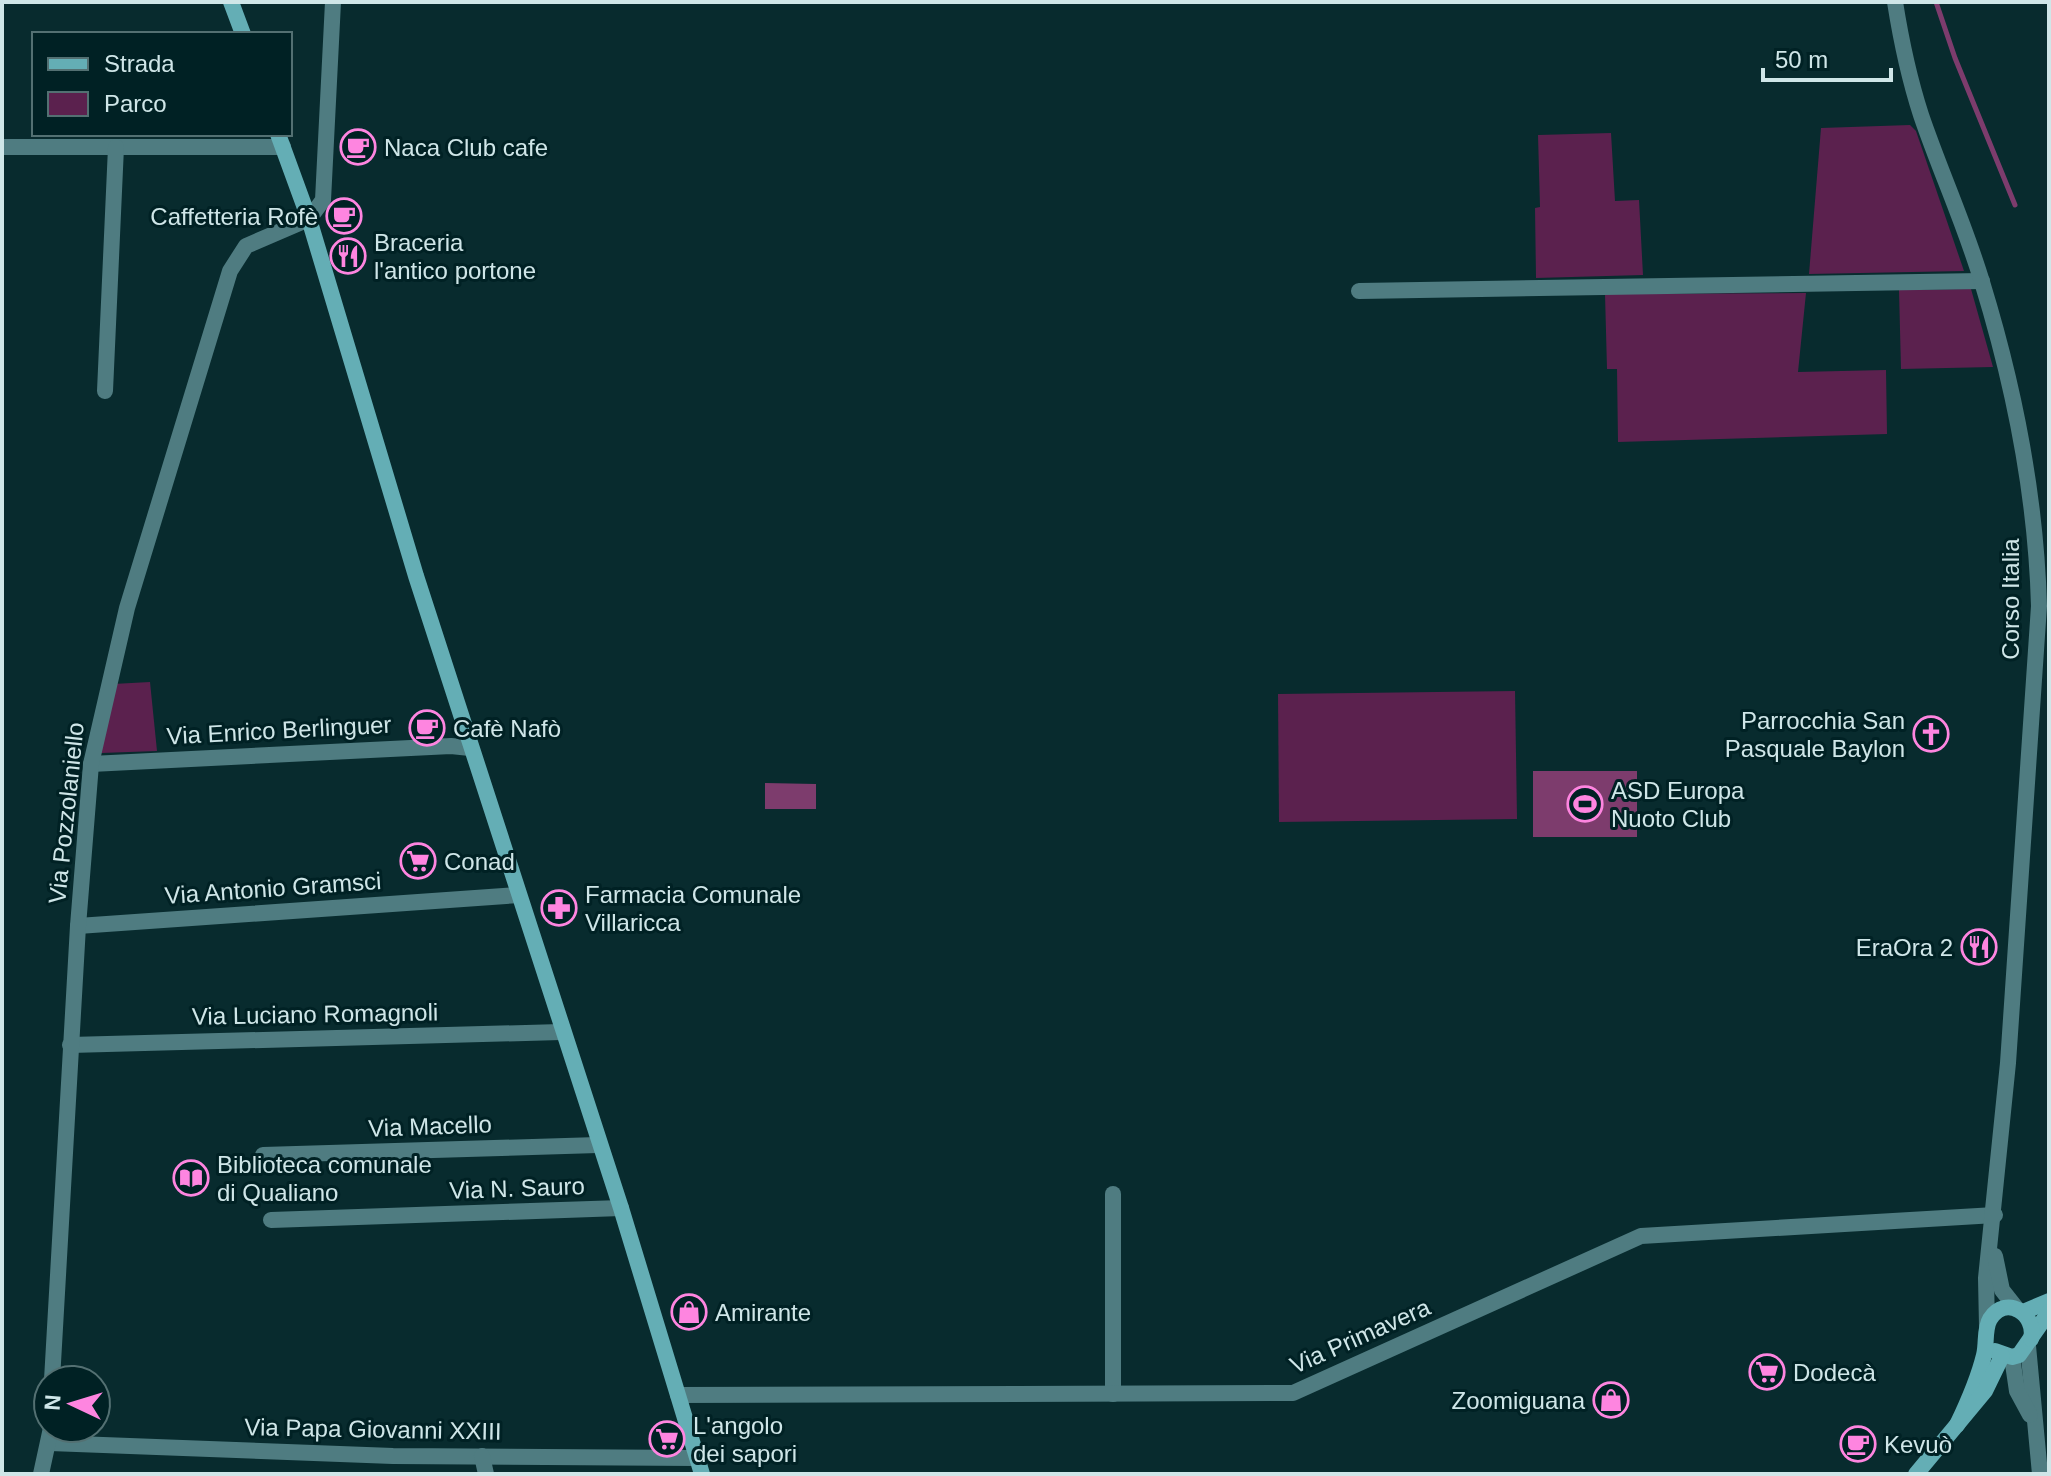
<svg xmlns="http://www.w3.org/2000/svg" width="2051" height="1476" viewBox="0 0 2051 1476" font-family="Arial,sans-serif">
<rect width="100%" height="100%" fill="#082b2e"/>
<g fill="#5b214e">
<polygon points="1910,125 1916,131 1964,271 1809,274 1821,128"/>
<polygon points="1611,133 1615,201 1639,200 1643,275 1536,278 1535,208 1540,207 1538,135"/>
<polygon points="1971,289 1993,367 1901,369 1899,290"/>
<polygon points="1806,293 1798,372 1886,370 1887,434 1618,442 1617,369 1607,369 1605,294"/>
<polygon points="150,682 157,751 101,753 113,684"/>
<polygon points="1515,691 1517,819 1279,822 1278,694"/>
</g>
<g fill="#7d3c6d">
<rect x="1533" y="771" width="104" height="66"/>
<polygon points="765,783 816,784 816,809 765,809"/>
</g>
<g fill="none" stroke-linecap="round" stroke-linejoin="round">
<polyline stroke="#7d3c6d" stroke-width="5" points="1936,2 1955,58 2015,205"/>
<g stroke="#4f7c81" stroke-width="16">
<polyline points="2,147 283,147"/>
<polyline points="1359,291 1982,281"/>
<polyline points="105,391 116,147"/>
<polyline points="91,764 451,746 470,748"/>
<polyline points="78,926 519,895"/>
<polyline points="70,1045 561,1032"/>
<polyline points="263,1155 598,1145"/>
<polyline points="271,1220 621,1208"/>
<polyline points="2028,1346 2040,1474"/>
<polyline points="2012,1357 2017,1391 2030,1415"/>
<polyline points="52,1380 78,926 91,764 127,608 230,271 246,246 309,219 323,200 333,2"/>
<polyline points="1113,1394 1113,1194"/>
<polyline points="678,1395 1293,1393 1641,1236 1995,1215"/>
<polyline points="50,1443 393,1456 695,1458"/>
<polyline points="482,1456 486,1474"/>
<polyline points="41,1474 51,1428"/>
</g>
<g stroke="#4f7c81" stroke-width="16">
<path d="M1895 2C1901 40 1909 78 1921 115 1940 171 1965 225 1982 282 2014 386 2036 497 2039 606L2008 1063 1986 1278 1987 1326"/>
<polyline points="1995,1256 2002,1290 2017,1309"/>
</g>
<g stroke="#64aeb5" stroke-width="16">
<polyline points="231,2 243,34"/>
<polyline points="278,134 309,219 416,576 621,1208 702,1474"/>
<polyline points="2023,1312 2049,1301"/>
<polyline points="1995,1351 2012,1357 2019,1355 2049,1312"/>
<path d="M1957 1425C1968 1402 1978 1380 1984 1355 1987 1344 1984 1329 1990 1319 2006 1294 2037 1314 2031 1339"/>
<polyline points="1916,1474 1985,1391 2002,1356"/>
</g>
</g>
<defs>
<symbol id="cafe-ring" viewBox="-11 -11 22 22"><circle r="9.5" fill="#002124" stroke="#fe85e0" stroke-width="1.5"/><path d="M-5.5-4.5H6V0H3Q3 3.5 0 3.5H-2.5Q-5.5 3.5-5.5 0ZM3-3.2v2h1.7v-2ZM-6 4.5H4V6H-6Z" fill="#fe85e0"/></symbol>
<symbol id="restaurant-ring" viewBox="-11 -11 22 22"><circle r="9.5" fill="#002124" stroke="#fe85e0" stroke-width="1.5"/><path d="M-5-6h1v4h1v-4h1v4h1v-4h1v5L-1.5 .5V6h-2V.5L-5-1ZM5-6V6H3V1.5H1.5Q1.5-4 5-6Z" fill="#fe85e0"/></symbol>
<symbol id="church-ring" viewBox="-11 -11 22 22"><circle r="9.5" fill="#002124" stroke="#fe85e0" stroke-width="1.5"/><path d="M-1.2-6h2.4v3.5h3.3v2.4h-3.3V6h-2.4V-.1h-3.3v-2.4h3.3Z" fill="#fe85e0"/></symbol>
<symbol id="stadium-ring" viewBox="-11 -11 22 22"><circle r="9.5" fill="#002124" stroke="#fe85e0" stroke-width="1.5"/><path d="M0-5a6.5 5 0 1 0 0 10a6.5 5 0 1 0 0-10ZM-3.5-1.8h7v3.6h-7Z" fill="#fe85e0"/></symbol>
<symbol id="supermarket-ring" viewBox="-11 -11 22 22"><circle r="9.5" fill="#002124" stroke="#fe85e0" stroke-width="1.5"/><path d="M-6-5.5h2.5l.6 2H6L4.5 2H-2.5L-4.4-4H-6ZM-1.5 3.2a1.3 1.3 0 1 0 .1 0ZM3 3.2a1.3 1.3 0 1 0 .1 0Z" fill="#fe85e0"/></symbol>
<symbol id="pharmacy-ring" viewBox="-11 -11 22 22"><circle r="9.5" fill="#002124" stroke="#fe85e0" stroke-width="1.5"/><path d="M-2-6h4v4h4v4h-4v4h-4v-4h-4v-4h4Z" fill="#fe85e0"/></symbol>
<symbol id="library-ring" viewBox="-11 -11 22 22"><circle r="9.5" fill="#002124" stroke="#fe85e0" stroke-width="1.5"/><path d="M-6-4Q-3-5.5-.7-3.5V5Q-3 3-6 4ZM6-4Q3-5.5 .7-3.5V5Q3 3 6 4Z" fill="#fe85e0"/></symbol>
<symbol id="shop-ring" viewBox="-11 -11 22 22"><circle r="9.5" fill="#002124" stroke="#fe85e0" stroke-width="1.5"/><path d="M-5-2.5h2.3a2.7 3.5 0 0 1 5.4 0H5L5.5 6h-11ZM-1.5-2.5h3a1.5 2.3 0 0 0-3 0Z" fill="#fe85e0"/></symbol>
</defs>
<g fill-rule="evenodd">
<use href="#cafe-ring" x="338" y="127" width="40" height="40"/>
<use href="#cafe-ring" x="324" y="196" width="40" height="40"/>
<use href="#restaurant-ring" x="328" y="236" width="40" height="40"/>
<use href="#cafe-ring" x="407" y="708" width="40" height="40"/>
<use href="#church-ring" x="1911" y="714" width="40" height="40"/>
<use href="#stadium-ring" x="1565" y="784" width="40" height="40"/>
<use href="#supermarket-ring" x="398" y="841" width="40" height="40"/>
<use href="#pharmacy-ring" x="539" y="888" width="40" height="40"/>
<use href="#restaurant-ring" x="1959" y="927" width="40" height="40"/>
<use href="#library-ring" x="171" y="1158" width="40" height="40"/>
<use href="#shop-ring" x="669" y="1292" width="40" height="40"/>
<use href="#supermarket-ring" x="1747" y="1352" width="40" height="40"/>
<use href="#shop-ring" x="1591" y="1380" width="40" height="40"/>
<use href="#supermarket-ring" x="647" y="1419" width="40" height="40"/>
<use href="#cafe-ring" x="1838" y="1424" width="40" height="40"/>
</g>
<g text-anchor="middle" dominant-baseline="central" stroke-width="6" stroke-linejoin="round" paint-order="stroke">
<g font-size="24" fill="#cfe6e8" stroke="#002124" text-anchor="start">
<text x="384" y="147">Naca Club cafe</text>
<text x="318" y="216" text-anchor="end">Caffetteria Rofè</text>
<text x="374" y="242">Braceria<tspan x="374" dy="28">l'antico portone</tspan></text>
<text x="1905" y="720" text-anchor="end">Parrocchia San<tspan x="1905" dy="28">Pasquale Baylon</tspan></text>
<text x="453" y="728">Cafè Nafò</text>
<text x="1611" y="790">ASD Europa<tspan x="1611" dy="28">Nuoto Club</tspan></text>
<text x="444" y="861">Conad</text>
<text x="585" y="894">Farmacia Comunale<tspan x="585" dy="28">Villaricca</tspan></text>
<text x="1953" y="947" text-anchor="end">EraOra 2</text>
<text x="217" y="1164">Biblioteca comunale<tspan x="217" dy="28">di Qualiano</tspan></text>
<text x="715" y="1312">Amirante</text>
<text x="1793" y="1372">Dodecà</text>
<text x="1585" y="1400" text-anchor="end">Zoomiguana</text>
<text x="693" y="1425">L'angolo<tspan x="693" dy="28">dei sapori</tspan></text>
<text x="1884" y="1444">Kevuò</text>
</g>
<g font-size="24" fill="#cfe6e8" stroke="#002124">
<text transform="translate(2010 599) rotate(-90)">Corso Italia</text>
<text transform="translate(279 730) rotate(-3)">Via Enrico Berlinguer</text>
<text transform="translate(66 813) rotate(-84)">Via Pozzolaniello</text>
<text transform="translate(273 888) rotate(-4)">Via Antonio Gramsci</text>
<text transform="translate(315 1014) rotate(-1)">Via Luciano Romagnoli</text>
<text transform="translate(430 1126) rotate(-2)">Via Macello</text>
<text transform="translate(517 1188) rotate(-2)">Via N. Sauro</text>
<text transform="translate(1360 1336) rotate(-24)">Via Primavera</text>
<text transform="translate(373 1429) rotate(1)">Via Papa Giovanni XXIII</text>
</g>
</g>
<rect width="2051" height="1476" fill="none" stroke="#cfe6e8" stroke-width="8"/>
<rect x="32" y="32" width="260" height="104" fill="#002124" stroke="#537072" stroke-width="2"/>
<rect x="48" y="58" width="40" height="12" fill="#64aeb5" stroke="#537072" stroke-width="2"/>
<text x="104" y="72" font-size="24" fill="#cfe6e8">Strada</text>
<rect x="48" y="92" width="40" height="24" fill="#5b214e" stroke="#537072" stroke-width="2"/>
<text x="104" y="112" font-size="24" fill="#cfe6e8">Parco</text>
<g transform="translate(72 1404) rotate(274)"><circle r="38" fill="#002124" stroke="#537072" stroke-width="2"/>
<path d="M0-6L14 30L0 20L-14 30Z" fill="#fe85e0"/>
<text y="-12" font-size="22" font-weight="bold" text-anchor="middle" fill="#cfe6e8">N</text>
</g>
<path d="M1763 68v12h128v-12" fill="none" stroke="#cfe6e8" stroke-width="4"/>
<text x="1775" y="68" font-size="24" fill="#cfe6e8" stroke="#002124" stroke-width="6" paint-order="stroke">50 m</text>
</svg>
